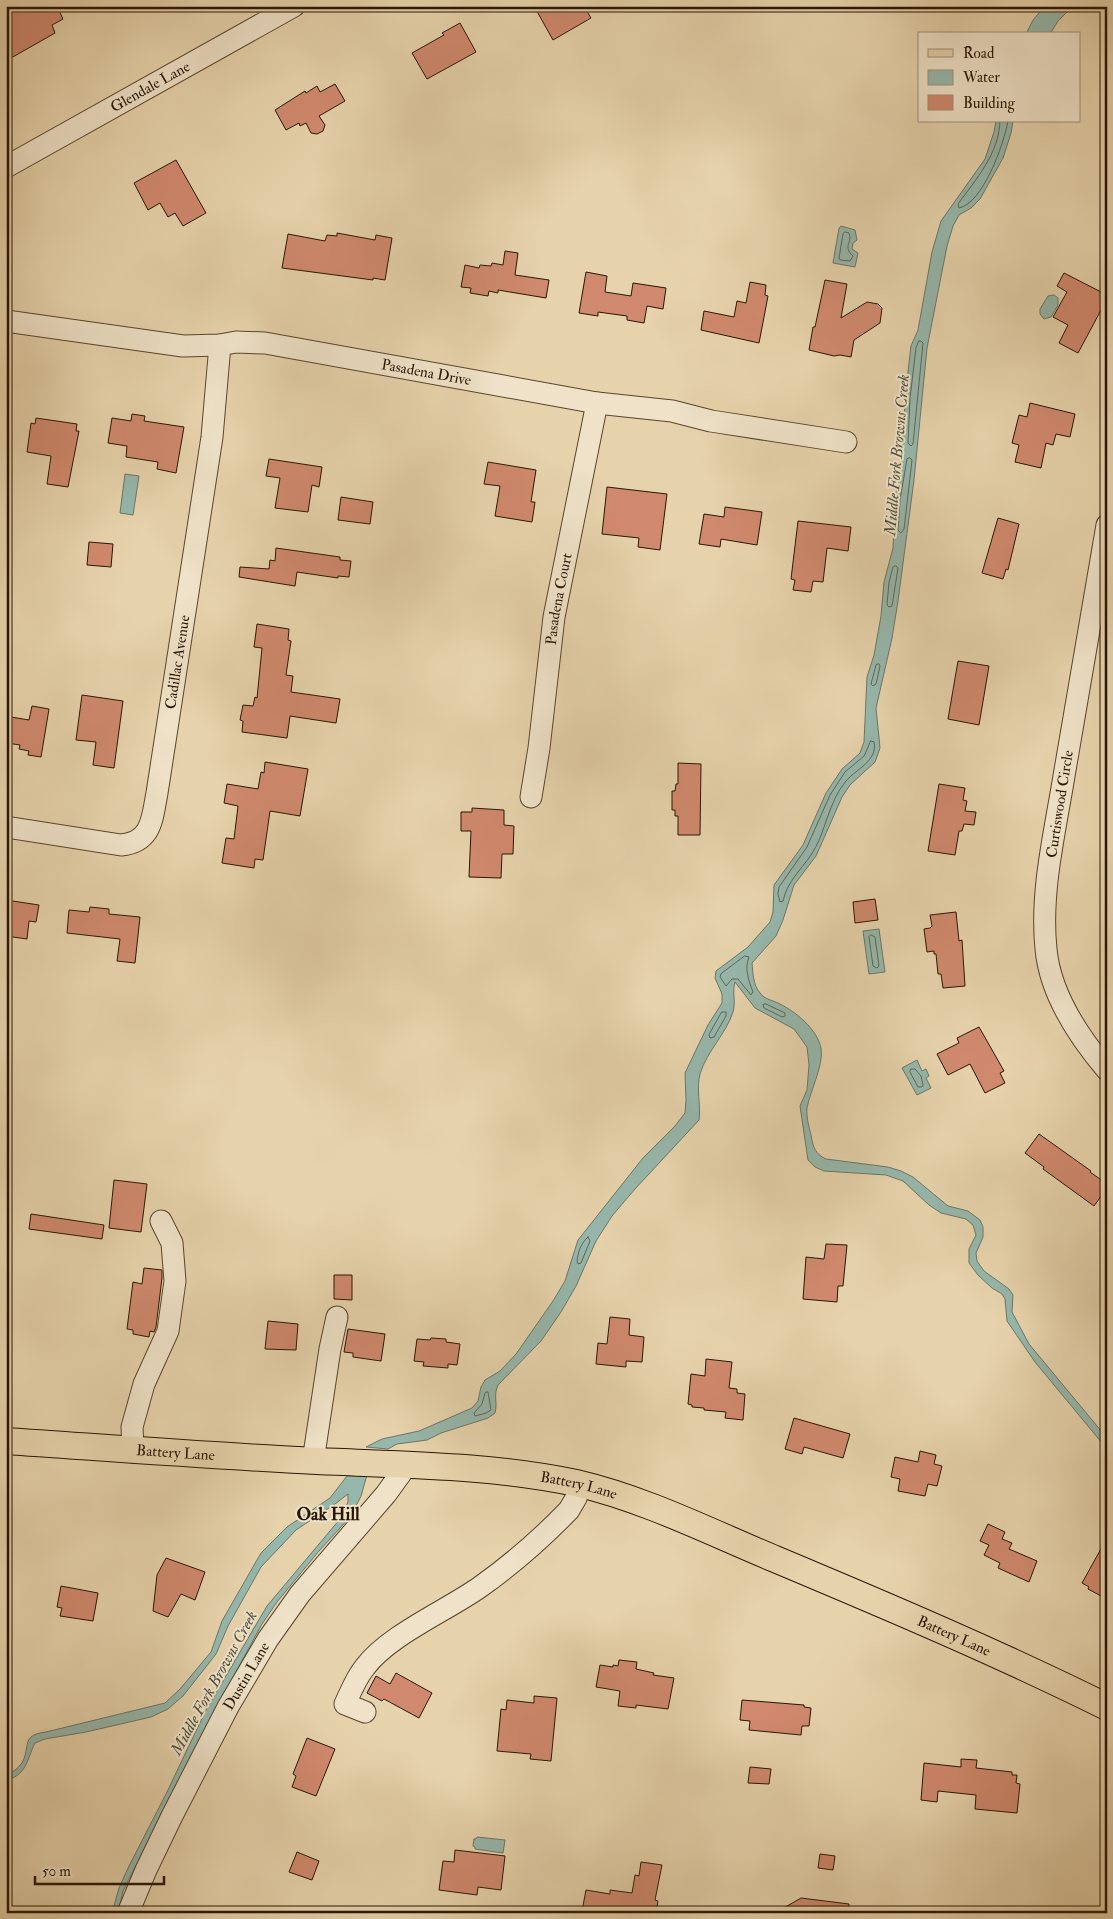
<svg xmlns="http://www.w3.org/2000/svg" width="1113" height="1919" viewBox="0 0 1113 1919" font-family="'IM FELL Double Pica',serif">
<rect width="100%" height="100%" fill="#e6d2ab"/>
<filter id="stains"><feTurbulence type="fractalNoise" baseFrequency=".004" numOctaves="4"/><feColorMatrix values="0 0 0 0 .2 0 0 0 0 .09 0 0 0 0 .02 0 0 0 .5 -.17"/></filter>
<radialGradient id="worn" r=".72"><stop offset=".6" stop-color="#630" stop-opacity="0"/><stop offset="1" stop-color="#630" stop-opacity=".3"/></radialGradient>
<g fill="#96b7ac" stroke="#6a7767">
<polygon points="1045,6 1073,6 1058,21 1050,34 1026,34 1033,20"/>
<path d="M996 121H1013L1011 133 1003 158 980 199 971 208 959 215 953 226 947 246 927 348 914 480 898 601 892 638 876 708 880 748 875 762 850 785 842 797 816 856 794 885 783 920 776 936 752 963C753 973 753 985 760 993 765 1000 773 1000 780 1004 796 1012 817 1029 821 1048 824 1065 810 1091 807 1108 806 1116 809 1127 811 1135 813 1147 815 1154 826 1159L888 1167 901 1171 913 1177 948 1206 968 1211 980 1220 983 1227V1237L976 1253 977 1261 984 1271 1009 1289 1013 1295 1012 1312 1029 1344 1107 1438V1449L1035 1362 1007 1321 1005 1299 1002 1294 992 1288 978 1275 969 1263V1249L976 1235 973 1225 966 1219 941 1213 929 1205 903 1181 886 1175 824 1171 815 1167 808 1160 800 1106 807 1090 809 1065 807 1047 794 1029 755 1008 735 982C732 991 736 1002 733 1012 726 1034 707 1051 700 1074 696 1089 701 1104 699 1120L635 1189 612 1216 596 1241 576 1286 561 1312 541 1341 498 1385C493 1396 498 1402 495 1413L488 1418 441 1433 427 1440 397 1444 388 1449 366 1447 382 1439 419 1431 472 1408 478 1401 481 1387 485 1380 500 1371 516 1354 553 1301 565 1281 578 1240 643 1158 675 1126 685 1113 686 1100 685 1073 708 1025 722 1003V994L715 978 716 971 748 947 770 922 773 912 774 885 803 845 826 793 842 769 860 753 864 742 867 677 874 655 881 616 884 582 893 548 895 500 903 450 905 397 911 346 918 330 932 252 941 221 985 159 994 132Z"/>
<polygon points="841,226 855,230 857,240 853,243 852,249 858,253 855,267 833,263 839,228"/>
<polygon points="1054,295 1058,298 1058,305 1051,317 1044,319 1040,314 1040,309 1048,296"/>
<polygon points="125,474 139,476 133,515 120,513"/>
<polygon points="879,929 885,972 869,974 863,931"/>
<polygon points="917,1060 922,1071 926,1069 929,1076 926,1078 931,1088 917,1095 902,1068"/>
<path d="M367 1475 361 1496 351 1516 319 1551 277 1602 262 1624 207 1725 123 1891 118 1913H112L119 1888 129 1866 167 1792 206 1710 267 1606 340 1519 348 1502V1494L335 1504 296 1530 261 1567 228 1626 216 1654 183 1696 168 1709 151 1717 86 1732 45 1739 35 1743C26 1761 28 1773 6 1781V1776C12 1772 18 1769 22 1763 31 1747 20 1735 46 1732L165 1703 180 1689 211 1652 222 1621 261 1553 287 1527 330 1498 347 1476Z"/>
<polygon points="477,1837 505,1840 503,1853 475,1849 475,1847 473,1846 474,1839 476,1839"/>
</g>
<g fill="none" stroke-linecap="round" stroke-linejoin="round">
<g stroke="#5f6656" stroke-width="1">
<path d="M1000 121C999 154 976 179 958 204L959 208C983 203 1004 144 1008 121"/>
<path d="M845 232 849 233C853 243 842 246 853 256L850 261 840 260 839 258 843 234Z"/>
<polygon points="919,341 921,341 923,343 913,444 911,446 908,443 910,398 916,348"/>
<polygon points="910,458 912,460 904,529 901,533 898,530 900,500 907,459"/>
<polygon points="896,566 898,568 892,606 889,607 887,605 889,582 893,567"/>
<polygon points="879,664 880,666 876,684 873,686 871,684 876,665"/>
<path d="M871 741 874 742C878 761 856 769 846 781 828 802 826 833 811 855 800 871 787 882 783 901L780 902 778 894 779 887 807 847 830 795 845 772 864 756Z"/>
<polygon points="871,935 875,937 879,966 877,968 873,966 869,937"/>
<path d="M745 956 749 957C744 968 749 982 753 992L751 995 738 979H732L726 986 720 977 721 974Z"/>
<polygon points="766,1004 785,1013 785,1016 782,1017 764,1008 763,1005"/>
<polygon points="722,1012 726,1012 726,1016 714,1037 710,1038 709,1035"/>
<polygon points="911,1069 915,1069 921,1076 923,1085 922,1087 918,1087 910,1072"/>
<path d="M588 1237 590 1241 581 1263 578 1264 577 1261C578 1252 581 1243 588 1237Z"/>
<polygon points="488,1392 491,1410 486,1413 475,1416 474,1413 482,1404 485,1393"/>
</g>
</g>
<g fill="#d0896e" stroke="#281600">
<polygon points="19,6 57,6 63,19 52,25 55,33 11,58 6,50 6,13"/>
<polygon points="534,6 584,6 591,18 553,40"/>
<polygon points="460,23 476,52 427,79 412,53 444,35 442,33"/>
<polygon points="335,84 345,101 319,116 325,125 323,131 317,134 311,133 306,123 300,126 299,123 286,130 275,110 305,91 306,93 317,86 320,92"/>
<polygon points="176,160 206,213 183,226 175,213 168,217 160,203 148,210 134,183"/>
<polygon points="337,233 375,240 376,235 392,238 385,280 373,278 373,280 282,268 288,234 325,241 327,235 337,236"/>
<polygon points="505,251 518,253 515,275 549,280 546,298 498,290 498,293 489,291 488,296 470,293 471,288 461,287 465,265 479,268 480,265 491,266 492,263 503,265"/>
<polygon points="586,272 607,276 605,292 631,296 633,283 666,288 663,309 647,306 644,323 627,320 627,316 598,312 598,316 579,313"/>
<polygon points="1064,273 1107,295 1107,299 1078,353 1059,343 1068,325 1053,317 1067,292 1057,286"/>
<polygon points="825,280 847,284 841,318 867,302 878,304 882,308 880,323 854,340 851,357 840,355 834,356 809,350 813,327 815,327"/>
<polygon points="750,282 766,285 765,295 768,296 759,343 701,330 704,311 734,317 737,301 746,303"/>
<polygon points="1030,403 1075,414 1070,437 1056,434 1053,445 1046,443 1041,468 1015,462 1019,445 1012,443 1019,415 1027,417"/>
<polygon points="132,414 145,416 144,421 184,427 176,473 157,469 158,462 126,457 127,446 108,443 112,418 131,421"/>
<polygon points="36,418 77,424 76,431 79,431 68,487 47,484 51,456 27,452 31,423 35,424"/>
<polygon points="269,459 322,467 319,487 312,485 308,512 275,508 280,478 266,476"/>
<polygon points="488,462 536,470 531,502 535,502 532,522 495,516 500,486 484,484"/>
<polygon points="607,487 667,494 660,550 638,547 639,538 602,534"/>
<polygon points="341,497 373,502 370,524 338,520"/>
<polygon points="725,507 762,512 757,545 721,539 720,547 699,544 704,514 724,517"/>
<polygon points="998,518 1019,524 1008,570 1006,569 1003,579 982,573"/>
<polygon points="798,521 851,527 848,551 827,548 823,582 813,581 811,592 793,590 795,580 791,579"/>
<polygon points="89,542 113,544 111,567 87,565"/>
<polygon points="276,548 340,557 340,560 351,561 349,577 338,576 338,578 297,572 295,586 239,577 240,567 269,569 270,560 275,561"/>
<polygon points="257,624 289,629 288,640 291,641 286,675 293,676 291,692 340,699 336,723 290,716 287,738 242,732 243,721 240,720 243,705 253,706 255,697 257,698 262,648 254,647"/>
<polygon points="958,661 989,666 979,725 948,719"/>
<polygon points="82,695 123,701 114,768 93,765 96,742 76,740"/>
<polygon points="32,706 49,709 41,757 28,755 29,751 19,749 20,745 7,743 11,717 29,720"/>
<polygon points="265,762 308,769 300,816 270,811 263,860 255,859 254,868 222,863 226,838 234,839 238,806 224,803 227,784 258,789 261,772 264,773"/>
<polygon points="678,763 701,764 700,835 678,835 678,816 675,816 675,810 672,810 672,791 675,791 676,784 678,784"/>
<polygon points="939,784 965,788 963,800 967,801 965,811 976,812 974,825 964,824 962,831 959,831 955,855 928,851"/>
<polygon points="472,808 504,810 504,825 514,826 513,854 502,854 501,878 469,877 471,831 461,831 461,812 472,812"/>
<polygon points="875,899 878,920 855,923 853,902"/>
<polygon points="6,900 39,905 36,922 29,921 27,939 6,936"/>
<polygon points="90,907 109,909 109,914 140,917 135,963 117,961 120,939 67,933 69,910 89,912"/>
<polygon points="956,912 959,941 962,940 965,986 943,988 941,974 938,974 936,954 934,954 934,951 927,952 924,929 930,928 932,926 930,915"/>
<polygon points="979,1027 1004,1071 1000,1073 1005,1083 985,1093 970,1064 948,1075 937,1054 959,1043 957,1038"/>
<polygon points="1039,1134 1091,1171 1090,1172 1107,1184 1107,1188 1094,1206 1043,1169 1044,1167 1025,1153"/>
<polygon points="114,1180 147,1184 141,1232 109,1228"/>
<polygon points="31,1214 104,1225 102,1239 29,1229"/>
<polygon points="826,1244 847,1245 843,1286 838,1286 837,1302 803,1299 806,1257 824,1259"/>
<polygon points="144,1268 162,1270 162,1278 156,1327 154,1332 150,1331 149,1337 133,1334 133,1330 127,1329 133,1282 142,1284"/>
<polygon points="334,1275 352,1275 352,1300 334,1299"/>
<polygon points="610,1317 630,1319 629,1335 644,1337 642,1362 626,1361 626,1367 596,1364 598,1343 607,1344"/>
<polygon points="268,1321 298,1324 296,1350 265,1349"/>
<polygon points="348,1329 385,1334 381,1361 353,1357 353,1353 344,1352"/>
<polygon points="431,1338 446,1339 446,1342 460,1344 457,1365 448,1364 448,1368 423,1366 424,1362 414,1361 417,1339 430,1340"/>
<polygon points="706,1359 732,1362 729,1388 737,1389 737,1393 745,1394 743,1420 725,1418 726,1412 704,1410 704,1408 692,1407 692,1405 688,1404 691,1374 705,1376"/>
<polygon points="794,1418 850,1434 843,1458 804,1447 802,1454 785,1449"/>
<polygon points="920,1451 936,1455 934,1464 942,1466 937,1486 928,1484 925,1496 898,1491 900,1479 891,1477 895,1457 918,1462"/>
<polygon points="988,1524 1005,1532 1002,1539 1012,1543 1009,1549 1037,1561 1029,1582 998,1568 1000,1563 984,1555 989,1545 980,1541"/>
<polygon points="1107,1538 1107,1597 1102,1594 1101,1596 1088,1589 1089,1587 1082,1583"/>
<polygon points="166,1558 205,1572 195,1600 181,1594 168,1617 153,1611 157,1575"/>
<polygon points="61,1586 98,1593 93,1621 60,1616 62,1608 57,1607"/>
<polygon points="619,1660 637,1662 636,1669 654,1673 653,1675 674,1678 668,1709 636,1705 636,1708 618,1706 620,1691 596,1687 600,1665 613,1667 613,1665 618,1666"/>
<polygon points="396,1673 432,1693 419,1718 384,1699 382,1701 367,1693 376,1676 390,1684"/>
<polygon points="534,1696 557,1698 551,1761 530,1759 531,1754 497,1751 501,1709 506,1710 507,1700 534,1703"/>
<polygon points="742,1700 804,1705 804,1707 811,1708 809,1726 802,1726 801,1735 749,1730 750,1721 740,1720"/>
<polygon points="307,1738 335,1749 316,1796 292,1787 296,1776 293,1774"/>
<polygon points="961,1759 977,1760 976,1768 1012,1772 1012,1775 1017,1775 1016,1783 1020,1784 1017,1813 975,1809 976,1795 938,1791 937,1802 921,1800 924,1763 961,1767"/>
<polygon points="750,1767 771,1769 769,1784 748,1783"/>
<polygon points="455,1850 505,1856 501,1890 478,1887 477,1895 439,1890 443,1861 454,1862"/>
<polygon points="297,1852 319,1861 312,1880 289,1872"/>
<polygon points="820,1854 835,1856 833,1870 818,1868"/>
<polygon points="641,1862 662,1865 655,1900 658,1901 656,1913 582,1911 586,1890 610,1894 610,1890 632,1893 635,1875 639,1876"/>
<polygon points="801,1898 849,1904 848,1913 775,1913"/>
</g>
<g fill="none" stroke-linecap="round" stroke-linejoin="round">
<defs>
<g id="minor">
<path id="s1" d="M6 167 294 6"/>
<path id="s2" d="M6 321 183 346 220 345 236 342 265 343 597 403 672 411 711 421 846 442"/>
<path d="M1107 525C1093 609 1078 692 1064 776 1055 832 1040 892 1046 949 1050 994 1079 1037 1107 1070"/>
<path id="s3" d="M531 797 539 748 554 617 597 403"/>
<path id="s4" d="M6 827 121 845C152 842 152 819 157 793L212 437 220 345"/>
<polyline points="133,1449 132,1427 144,1384 168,1331 175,1281 172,1243 161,1221"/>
<polyline points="313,1461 330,1349 337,1317"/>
<path d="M365 1712 345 1704C351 1691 356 1678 365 1667 389 1635 446 1611 480 1587 511 1565 542 1538 569 1510L576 1498 581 1484"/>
<path id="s5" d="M128 1913 146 1870 172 1816 228 1707 268 1639 300 1594 386 1494 407 1465"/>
</g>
<g id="major">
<path id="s6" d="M6 1441C110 1448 213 1456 317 1461 403 1465 491 1465 576 1483 645 1499 710 1532 775 1559 887 1606 998 1653 1107 1707"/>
</g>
</defs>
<use href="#minor" stroke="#58452b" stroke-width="23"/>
<use href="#major" stroke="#281600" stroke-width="28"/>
<use href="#minor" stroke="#efe2c8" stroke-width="21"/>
<use href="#major" stroke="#e6d2ab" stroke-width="26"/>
</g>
<g text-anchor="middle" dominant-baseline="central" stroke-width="4" stroke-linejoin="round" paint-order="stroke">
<g font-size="15" fill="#281600" stroke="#efe2c8">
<text stroke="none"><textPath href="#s1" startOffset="165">Glendale Lane</textPath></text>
<text stroke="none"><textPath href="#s2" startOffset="425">Pasadena Drive</textPath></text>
<text stroke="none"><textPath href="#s3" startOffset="200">Pasadena Court</textPath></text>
<text stroke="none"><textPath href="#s4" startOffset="319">Cadillac Avenue</textPath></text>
<text transform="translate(1060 804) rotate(-81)">Curtiswood Circle</text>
<text stroke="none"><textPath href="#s6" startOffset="170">Battery Lane</textPath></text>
<text stroke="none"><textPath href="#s6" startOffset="575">Battery Lane</textPath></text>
<text stroke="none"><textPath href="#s6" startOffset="980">Battery Lane</textPath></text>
<text stroke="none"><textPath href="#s5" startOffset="265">Dustin Lane</textPath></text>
</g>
<g font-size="16" font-style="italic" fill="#4e4e3c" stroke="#efe2c8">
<text transform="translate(897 455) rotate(-85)">Middle Fork Browns Creek</text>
<text transform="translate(214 1683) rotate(-61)">Middle Fork Browns Creek</text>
</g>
<g font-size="18" font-weight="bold" fill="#281600" stroke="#efe2c8">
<text x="328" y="1514">Oak Hill</text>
</g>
</g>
<rect width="1113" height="1919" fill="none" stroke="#e6d2ab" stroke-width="25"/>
<rect x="8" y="8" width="1098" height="1904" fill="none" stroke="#281600" stroke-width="2.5"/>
<rect x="12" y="12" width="1088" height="1894" fill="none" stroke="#281600"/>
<rect x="918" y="32" width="162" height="90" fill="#efe2c8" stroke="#9f9078"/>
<rect x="928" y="49" width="25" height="8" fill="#e6d2ab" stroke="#9f9078"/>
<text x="963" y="58" font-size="15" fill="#281600">Road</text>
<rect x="928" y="70" width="25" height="15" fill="#96b7ac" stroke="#9f9078"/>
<text x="963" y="82" font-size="15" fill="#281600">Water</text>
<rect x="928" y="95" width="25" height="15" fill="#d0896e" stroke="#9f9078"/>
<text x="963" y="108" font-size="15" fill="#281600">Building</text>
<path d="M35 1876v8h129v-8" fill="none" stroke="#281600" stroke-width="2.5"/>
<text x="42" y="1876" font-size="15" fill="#281600" stroke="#efe2c8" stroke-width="4" paint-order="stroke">50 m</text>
<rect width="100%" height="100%" filter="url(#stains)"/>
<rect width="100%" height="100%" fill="url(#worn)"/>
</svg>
